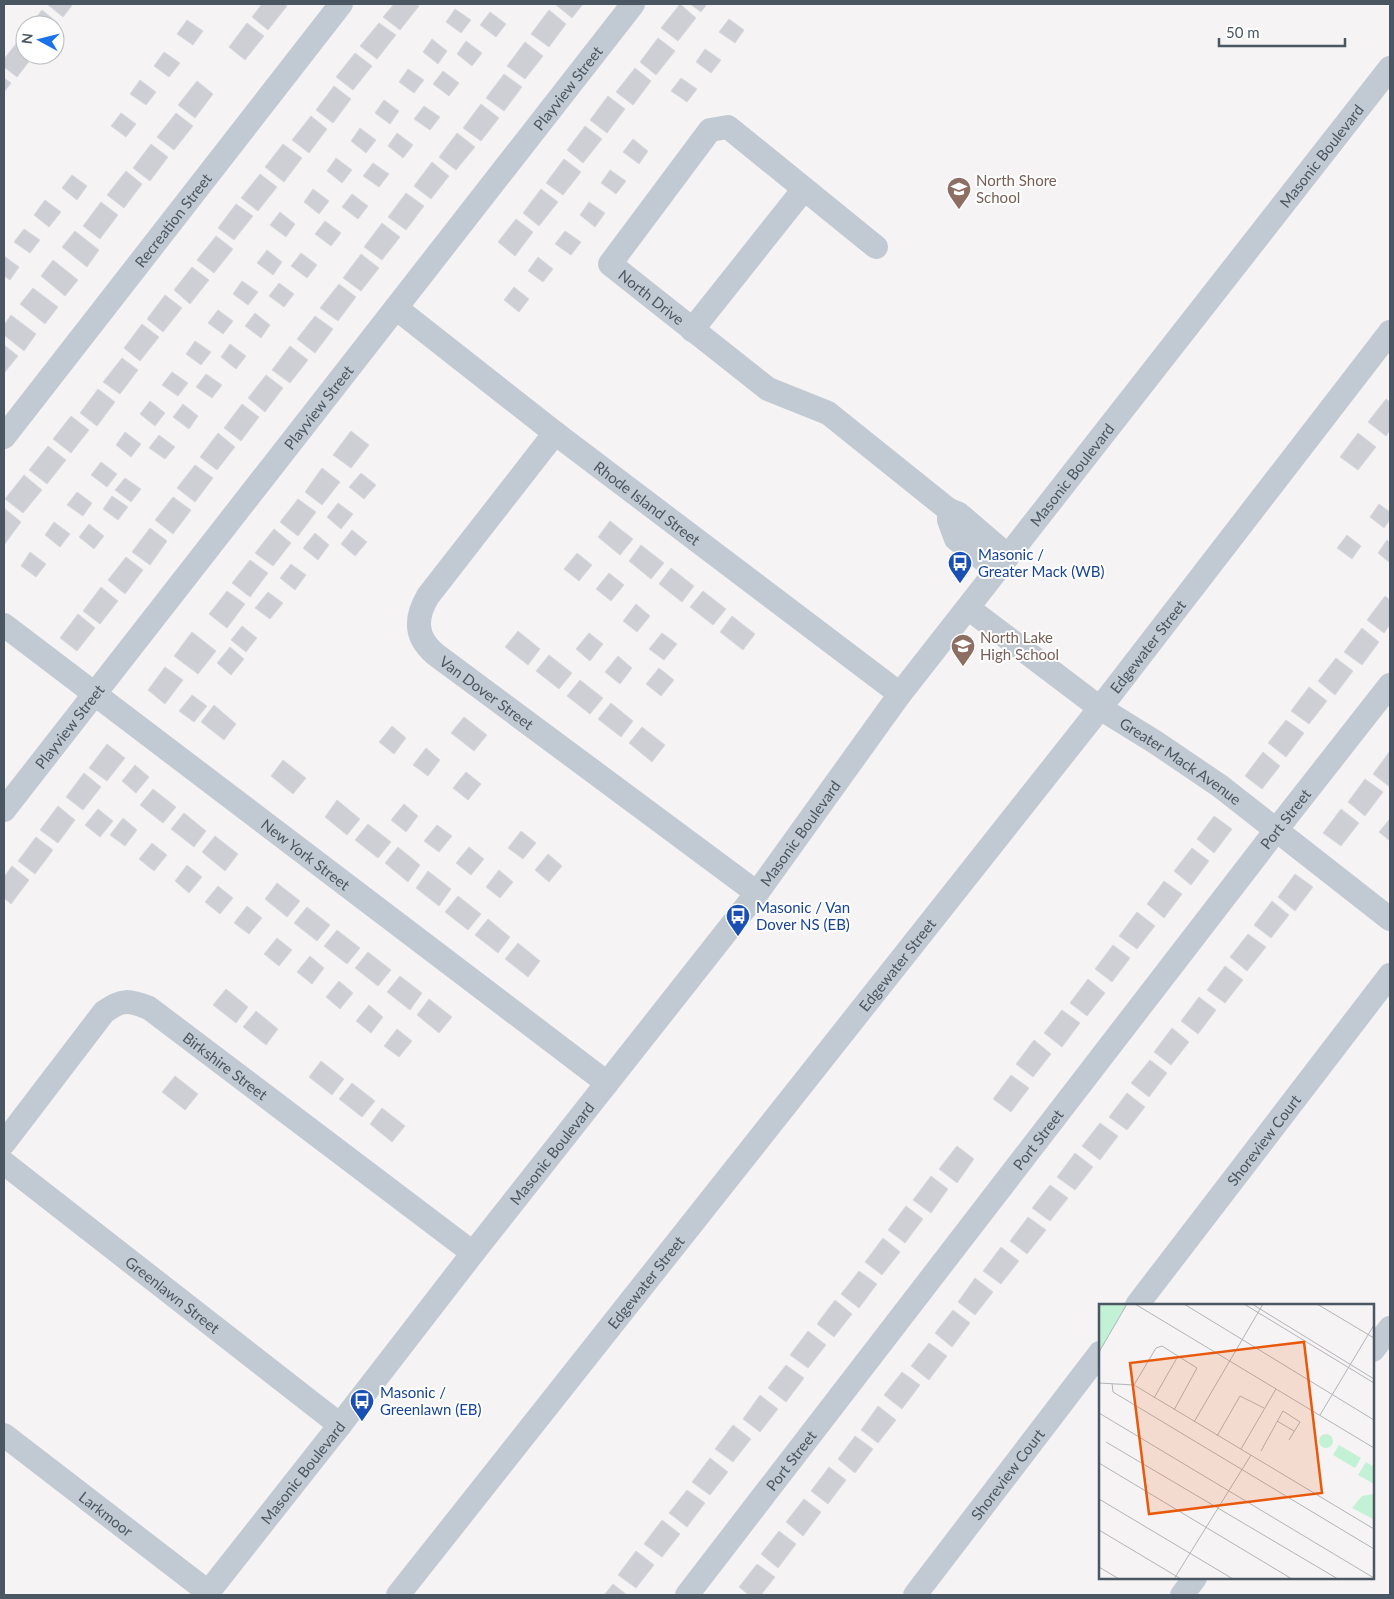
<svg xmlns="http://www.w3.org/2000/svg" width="1394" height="1599" viewBox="0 0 1394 1599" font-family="Lato,sans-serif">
<rect width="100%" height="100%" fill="#f5f3f3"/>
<g fill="#cdcfd5" stroke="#d7d9de">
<polygon points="47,4 73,4 63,17"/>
<polygon points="262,4 284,4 287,6 268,30 252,17"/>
<polygon points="394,4 415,4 419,6 400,30 383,17"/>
<polygon points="555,4 583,4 572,18"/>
<polygon points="680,4 696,18 678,41 661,28"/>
<polygon points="690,4 707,4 701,12"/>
<polygon points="455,9 471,20 461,33 446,22"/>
<polygon points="42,10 58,23 55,27 55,25 30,25"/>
<polygon points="549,10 566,24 549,47 531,34"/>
<polygon points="490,12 506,24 496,37 480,25"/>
<polygon points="729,19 744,30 735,43 719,32"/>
<polygon points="187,20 203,31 193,45 177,34"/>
<polygon points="247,23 264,36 245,60 229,47"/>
<polygon points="379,23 396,35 377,59 360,46"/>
<polygon points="658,38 675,51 656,75 640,62"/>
<polygon points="432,39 447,51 438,64 423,52"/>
<polygon points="19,40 25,45 25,55 34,55 17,77 4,67 4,59"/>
<polygon points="466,41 482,53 472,66 457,54"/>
<polygon points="525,42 543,56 525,79 507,66"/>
<polygon points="705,49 721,60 711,73 696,62"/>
<polygon points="164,52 180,63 169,77 154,66"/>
<polygon points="355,53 372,66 353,90 336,77"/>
<polygon points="635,68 651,81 633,105 616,92"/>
<polygon points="408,69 424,80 414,93 399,82"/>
<polygon points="443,71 459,83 449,96 433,84"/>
<polygon points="504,74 522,87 504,111 486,98"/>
<polygon points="4,78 11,83 4,92"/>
<polygon points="681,78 697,89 687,102 671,91"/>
<polygon points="140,80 156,92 146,105 130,94"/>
<polygon points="197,81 213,94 195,118 178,105"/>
<polygon points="334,86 351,99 333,123 316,110"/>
<polygon points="608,96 625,109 607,133 590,120"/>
<polygon points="384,100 399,111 390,124 375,113"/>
<polygon points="481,104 499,118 481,141 463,128"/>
<polygon points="424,106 440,117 430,130 414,119"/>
<polygon points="121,113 136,124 126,137 111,126"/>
<polygon points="176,113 193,126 174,150 157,137"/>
<polygon points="311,116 327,129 309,153 292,140"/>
<polygon points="585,126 602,139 583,163 567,150"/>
<polygon points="360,128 376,140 366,153 351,141"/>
<polygon points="397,133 413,145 403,158 388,146"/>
<polygon points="457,133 475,147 456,170 439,157"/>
<polygon points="633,139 648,151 639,164 623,152"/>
<polygon points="151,144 168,157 150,181 133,168"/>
<polygon points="283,144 302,158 284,182 265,167"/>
<polygon points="336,158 352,170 342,183 327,171"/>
<polygon points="564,159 581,172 563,195 546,183"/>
<polygon points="432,162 449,176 431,199 414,186"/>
<polygon points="373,163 389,174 379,187 363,176"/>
<polygon points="610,170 626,181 616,194 601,183"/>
<polygon points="126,171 142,184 124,208 107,195"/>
<polygon points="260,174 277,187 258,211 241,198"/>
<polygon points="72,175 87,186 77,200 62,188"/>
<polygon points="313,189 329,201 319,214 304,202"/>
<polygon points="541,189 558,202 539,226 523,213"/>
<polygon points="406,193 424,206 406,230 388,217"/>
<polygon points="352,194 368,206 358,219 342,207"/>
<polygon points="45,200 61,212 49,227 34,215"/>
<polygon points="101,202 118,215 100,239 83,226"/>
<polygon points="589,202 605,213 595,227 580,215"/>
<polygon points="236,204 253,216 234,240 218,228"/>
<polygon points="280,212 295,224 286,237 270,225"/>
<polygon points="516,219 533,232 515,256 498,242"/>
<polygon points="325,221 341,233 331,246 315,234"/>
<polygon points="382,223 400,237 382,260 364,247"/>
<polygon points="24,229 40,240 30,253 14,242"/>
<polygon points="75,231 99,250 87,267 62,247"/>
<polygon points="565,231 581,242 571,255 555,244"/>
<polygon points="216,236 233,249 214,273 197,260"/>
<polygon points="267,250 282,262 273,275 257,263"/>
<polygon points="301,253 317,265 307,278 291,266"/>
<polygon points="361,254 379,268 361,291 343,278"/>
<polygon points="4,256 19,267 10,280 4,276"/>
<polygon points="538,257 553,269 543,282 528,271"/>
<polygon points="53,260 78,280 65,296 41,276"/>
<polygon points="192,267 209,280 190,304 174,290"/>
<polygon points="242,281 258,292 248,305 233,294"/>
<polygon points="279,283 294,294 284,307 269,296"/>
<polygon points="339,284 356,297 338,321 320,308"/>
<polygon points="514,287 529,299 519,312 504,300"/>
<polygon points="33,288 58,307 45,324 20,304"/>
<polygon points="165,295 182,308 163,332 147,319"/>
<polygon points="218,310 233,321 223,334 208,323"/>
<polygon points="255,313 270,325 261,338 245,326"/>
<polygon points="11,315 36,334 24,351 4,335 4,325"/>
<polygon points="315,316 333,329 315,353 297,339"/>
<polygon points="142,324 159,337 140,361 124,348"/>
<polygon points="195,341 211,352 201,365 186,354"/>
<polygon points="230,344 246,356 236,369 221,357"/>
<polygon points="4,345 18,356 5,372 4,371"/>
<polygon points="290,346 308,360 290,383 272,370"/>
<polygon points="122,358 138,370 120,394 103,382"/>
<polygon points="172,372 188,383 178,396 162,385"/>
<polygon points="206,374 222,385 212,398 196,387"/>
<polygon points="266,375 283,388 265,412 248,398"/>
<polygon points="98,389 115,402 97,426 80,413"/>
<polygon points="1386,399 1390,402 1390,430 1386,436 1368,422"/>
<polygon points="150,401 165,413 155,426 140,414"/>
<polygon points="183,404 198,416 189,429 173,417"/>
<polygon points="242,404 259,417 241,441 224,428"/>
<polygon points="71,416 89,430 71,453 53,439"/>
<polygon points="351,431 369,445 351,468 333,455"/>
<polygon points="125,432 141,444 131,457 116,445"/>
<polygon points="218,433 235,447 217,470 200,457"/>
<polygon points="1358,433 1376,447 1358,470 1340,457"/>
<polygon points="159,435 175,447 165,459 149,448"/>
<polygon points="48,446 66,460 47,484 29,470"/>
<polygon points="101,462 117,474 107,487 91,475"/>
<polygon points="195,465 213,478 195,502 177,488"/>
<polygon points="322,468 340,482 322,505 305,492"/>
<polygon points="361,473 376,485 364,499 349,487"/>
<polygon points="24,475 42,490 23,513 5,499"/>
<polygon points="125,478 141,489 131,502 115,490"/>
<polygon points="77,492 92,503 83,516 67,505"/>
<polygon points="112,496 128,507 118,520 103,509"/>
<polygon points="173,497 191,510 173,534 155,520"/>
<polygon points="298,499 316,512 298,536 280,522"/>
<polygon points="338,503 353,514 341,529 327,517"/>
<polygon points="1379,504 1390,512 1390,520 1384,528 1370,517"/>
<polygon points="4,508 21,522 4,545"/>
<polygon points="610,521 633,539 620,555 598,537"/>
<polygon points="54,522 70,534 60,547 45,535"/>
<polygon points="89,524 104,536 94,549 79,537"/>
<polygon points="150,528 167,541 150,565 132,552"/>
<polygon points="274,529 291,543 273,566 255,553"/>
<polygon points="352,530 367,542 355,556 341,544"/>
<polygon points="315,533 329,545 318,560 303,548"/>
<polygon points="1347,535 1361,546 1352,559 1337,548"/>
<polygon points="1387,540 1390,543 1390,563 1378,553"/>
<polygon points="641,545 664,563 651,579 629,561"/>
<polygon points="30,552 46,564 36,577 21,566"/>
<polygon points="577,553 592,565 579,581 564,569"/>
<polygon points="126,557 143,570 125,594 108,580"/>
<polygon points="250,560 268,573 250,597 232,583"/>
<polygon points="291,564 306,575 295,590 280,578"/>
<polygon points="671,568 694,586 682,602 659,584"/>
<polygon points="609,573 624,585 611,601 596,589"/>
<polygon points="101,587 118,601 100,624 83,611"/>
<polygon points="227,591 245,604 227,628 209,614"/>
<polygon points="703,591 726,609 713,625 690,607"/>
<polygon points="268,592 283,603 270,619 255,608"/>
<polygon points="1385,596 1390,600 1390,625 1384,633 1367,620"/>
<polygon points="636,604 650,616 637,632 623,621"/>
<polygon points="78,614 95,628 77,651 60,638"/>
<polygon points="732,616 755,634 743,650 720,632"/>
<polygon points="242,626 257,638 246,652 231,640"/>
<polygon points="1362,628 1379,642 1362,665 1344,652"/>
<polygon points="518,631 540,649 528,665 505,647"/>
<polygon points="192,632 216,651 198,674 174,656"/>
<polygon points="589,633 603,644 590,661 576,649"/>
<polygon points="662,633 677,644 664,660 649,649"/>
<polygon points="230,647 244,659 231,675 217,663"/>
<polygon points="549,655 572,673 559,689 536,671"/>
<polygon points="618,656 632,668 620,684 605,672"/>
<polygon points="1336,658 1353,671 1335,695 1318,681"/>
<polygon points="165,667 183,680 165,704 148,690"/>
<polygon points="659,668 674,680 661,696 646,684"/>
<polygon points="580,680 603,698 590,714 567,696"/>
<polygon points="1309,687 1327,701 1309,724 1291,711"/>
<polygon points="192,695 207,706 194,722 179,711"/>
<polygon points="611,703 633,721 621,737 598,719"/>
<polygon points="214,705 236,724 224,740 201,722"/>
<polygon points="464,717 487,735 474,751 451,733"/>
<polygon points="1286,720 1304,733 1286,757 1268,743"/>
<polygon points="392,726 406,738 394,754 379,742"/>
<polygon points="642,727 665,745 652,762 629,743"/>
<polygon points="107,744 125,758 107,781 89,768"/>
<polygon points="426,748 440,760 428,776 413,765"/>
<polygon points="1390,751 1390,787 1373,774"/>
<polygon points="1263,752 1280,766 1262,789 1245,776"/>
<polygon points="283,760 306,778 293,794 271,776"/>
<polygon points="135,765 149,777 136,793 122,781"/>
<polygon points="466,772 481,784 468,800 453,788"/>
<polygon points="84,773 101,787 83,810 66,797"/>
<polygon points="1365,779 1383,792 1365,816 1348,802"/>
<polygon points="153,789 176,807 163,823 140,805"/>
<polygon points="337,800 360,819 347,835 325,817"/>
<polygon points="404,804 418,816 406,832 391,820"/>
<polygon points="58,806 75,820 58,843 40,830"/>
<polygon points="98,809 113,821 100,837 85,825"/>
<polygon points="1341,809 1359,823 1341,846 1323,833"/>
<polygon points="184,813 206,831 194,847 171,829"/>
<polygon points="1214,816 1232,829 1214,853 1197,839"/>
<polygon points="123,818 137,830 125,846 110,835"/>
<polygon points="1389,820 1390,821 1390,841 1379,832"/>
<polygon points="368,824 391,842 378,858 355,840"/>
<polygon points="437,825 452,836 439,852 424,841"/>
<polygon points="521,831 536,843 523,859 508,848"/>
<polygon points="215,836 238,854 225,871 202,852"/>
<polygon points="36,837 53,850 35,874 18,861"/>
<polygon points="152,843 167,855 154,871 139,859"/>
<polygon points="398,847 420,865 408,882 385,863"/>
<polygon points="469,847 484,859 471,875 456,863"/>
<polygon points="1192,848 1209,861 1191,885 1174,871"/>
<polygon points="548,854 562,866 549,882 535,870"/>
<polygon points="187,865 202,877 189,893 175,881"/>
<polygon points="12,866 29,880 11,904 4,898 4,877"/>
<polygon points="499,870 513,882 500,898 486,887"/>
<polygon points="428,871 451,889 439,906 416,888"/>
<polygon points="1295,874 1313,887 1295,911 1278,897"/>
<polygon points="1164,881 1182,894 1164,918 1147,904"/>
<polygon points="277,883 300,901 287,917 265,899"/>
<polygon points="218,886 233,898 220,914 205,902"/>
<polygon points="458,896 481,914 468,930 445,912"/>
<polygon points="1272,901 1289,915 1271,938 1254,925"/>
<polygon points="247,906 262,918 249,934 234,923"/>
<polygon points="307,907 330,925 317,941 294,923"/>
<polygon points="1137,912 1155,926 1137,949 1119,936"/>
<polygon points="488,919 510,937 498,953 475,935"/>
<polygon points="337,930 360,948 347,964 324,946"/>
<polygon points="1248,934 1266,947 1247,971 1230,957"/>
<polygon points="277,938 292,950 279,966 264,954"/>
<polygon points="518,943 540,961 528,977 505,959"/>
<polygon points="1113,945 1130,958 1112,982 1095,969"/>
<polygon points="368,952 391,970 378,986 355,968"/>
<polygon points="310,956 324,968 312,984 297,972"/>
<polygon points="1225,966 1243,980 1225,1003 1207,990"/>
<polygon points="400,976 422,993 410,1010 387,992"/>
<polygon points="1088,979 1105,993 1087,1016 1070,1003"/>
<polygon points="339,981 353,993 340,1009 326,997"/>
<polygon points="226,989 248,1007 236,1023 213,1005"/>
<polygon points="1199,997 1216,1010 1198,1034 1181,1021"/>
<polygon points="429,999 452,1017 439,1033 417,1015"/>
<polygon points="369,1005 383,1017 371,1033 356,1021"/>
<polygon points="1062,1010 1080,1023 1062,1047 1044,1033"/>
<polygon points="256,1011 278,1029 266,1045 243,1027"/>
<polygon points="1172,1028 1189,1042 1171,1065 1154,1052"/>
<polygon points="397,1029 412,1041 399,1057 384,1046"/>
<polygon points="1034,1040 1051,1054 1033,1077 1016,1064"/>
<polygon points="1150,1060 1167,1073 1149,1097 1131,1083"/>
<polygon points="321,1061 344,1079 332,1095 309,1077"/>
<polygon points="1011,1075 1029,1088 1011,1112 993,1099"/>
<polygon points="175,1076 198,1094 185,1110 162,1092"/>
<polygon points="352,1083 375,1101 362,1117 339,1099"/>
<polygon points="1127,1093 1145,1107 1127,1130 1109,1117"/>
<polygon points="382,1108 405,1126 392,1142 370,1124"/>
<polygon points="1100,1123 1118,1136 1100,1160 1082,1146"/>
<polygon points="957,1146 974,1159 957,1183 939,1169"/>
<polygon points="1075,1153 1093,1167 1075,1190 1057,1177"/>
<polygon points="931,1176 948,1189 931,1213 913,1200"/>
<polygon points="1050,1185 1068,1198 1050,1221 1032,1208"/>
<polygon points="906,1206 923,1219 905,1243 888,1230"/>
<polygon points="1028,1217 1046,1230 1027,1254 1010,1241"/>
<polygon points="883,1238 900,1252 882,1275 865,1262"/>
<polygon points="1001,1247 1019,1261 1001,1284 983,1271"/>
<polygon points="859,1271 877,1284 859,1308 841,1294"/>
<polygon points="975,1278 993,1292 975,1315 958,1302"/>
<polygon points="835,1300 852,1314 834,1337 817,1324"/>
<polygon points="953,1310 970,1323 952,1347 935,1333"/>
<polygon points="808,1331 826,1345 808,1368 790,1355"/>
<polygon points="929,1343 947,1356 929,1380 911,1366"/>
<polygon points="786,1365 804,1378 786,1402 768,1388"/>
<polygon points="902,1372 920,1385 902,1409 884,1395"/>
<polygon points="760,1395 778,1409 760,1432 743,1419"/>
<polygon points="878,1406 896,1420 878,1443 861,1430"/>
<polygon points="733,1425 751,1439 733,1462 715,1449"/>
<polygon points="855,1436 873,1449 855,1473 838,1459"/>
<polygon points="710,1458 728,1472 710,1495 692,1482"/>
<polygon points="829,1467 846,1480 828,1504 811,1491"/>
<polygon points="687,1490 705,1503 687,1527 669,1513"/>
<polygon points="804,1499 821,1512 803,1536 786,1522"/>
<polygon points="662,1520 680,1534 662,1557 644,1544"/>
<polygon points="779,1531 796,1544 778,1568 761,1554"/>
<polygon points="636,1551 654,1565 636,1588 618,1575"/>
<polygon points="757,1564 775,1577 761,1595 749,1595 739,1587"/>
<polygon points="613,1584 627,1595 604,1595"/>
</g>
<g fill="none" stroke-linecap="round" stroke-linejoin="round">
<g stroke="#c1cad2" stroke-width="24">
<path id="s1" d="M876 247 728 127 710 130 610 264 768 389 828 413 949 510"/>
<path id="s2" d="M396 308 555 433 900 694"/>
<polyline points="692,330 804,189"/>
<path id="s3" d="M555 433 428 596C415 618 415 637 435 654L757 893"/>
<path id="s4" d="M4 437 341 4"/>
<polyline points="997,570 956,539 949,520 949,510 959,514 1008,556"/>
<path id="s5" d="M968 608 1100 708 1155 742 1220 786 1390 919"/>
<path id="s6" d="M4 625 607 1083"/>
<path id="s7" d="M4 810 633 4"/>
<path id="s8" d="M4 1143 104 1012C122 999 129 1000 149 1008L473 1253"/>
<path id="s9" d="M4 1163 340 1425"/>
<path id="s10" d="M1137 1305 1390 975"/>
<polyline points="1373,1350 1390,1328"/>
<path id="s11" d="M4 1435 208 1592"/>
<path id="s12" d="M206 1595 340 1425 473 1253 757 893 900 694 1390 68"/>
<path id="s13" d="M398 1595 1100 708 1390 332"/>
<path id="s14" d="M687 1595 1277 829 1390 685"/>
<path id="s15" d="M915 1595 1100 1353"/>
<polyline points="1182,1595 1195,1578"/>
</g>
</g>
<defs>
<symbol id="school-pin" viewBox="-11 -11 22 30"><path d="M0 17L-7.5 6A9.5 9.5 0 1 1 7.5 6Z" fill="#8d6e63" stroke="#fff"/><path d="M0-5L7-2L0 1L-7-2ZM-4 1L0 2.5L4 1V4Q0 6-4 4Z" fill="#fff"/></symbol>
<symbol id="bus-pin" viewBox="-11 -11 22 30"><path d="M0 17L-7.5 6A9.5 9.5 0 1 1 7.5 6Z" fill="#1a4fb4" stroke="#fff"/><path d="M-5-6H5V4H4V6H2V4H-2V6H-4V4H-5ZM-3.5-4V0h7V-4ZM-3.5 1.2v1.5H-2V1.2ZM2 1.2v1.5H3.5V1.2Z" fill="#fff"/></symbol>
</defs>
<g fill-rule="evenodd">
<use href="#school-pin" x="945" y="175" width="28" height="38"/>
<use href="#bus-pin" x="946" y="549" width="28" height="38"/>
<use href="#school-pin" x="949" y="632" width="28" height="38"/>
<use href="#bus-pin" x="724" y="902" width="28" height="38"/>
<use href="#bus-pin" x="348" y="1387" width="28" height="38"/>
</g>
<g text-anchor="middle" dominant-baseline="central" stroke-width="4" stroke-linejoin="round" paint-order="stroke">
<g font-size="15" fill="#4a5661" stroke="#fff">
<text stroke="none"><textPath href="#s7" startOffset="916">Playview Street</textPath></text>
<text stroke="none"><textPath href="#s12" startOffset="1821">Masonic Boulevard</textPath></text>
<text stroke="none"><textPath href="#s4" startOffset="275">Recreation Street</textPath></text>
<text stroke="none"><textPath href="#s1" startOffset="429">North Drive</textPath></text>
<text stroke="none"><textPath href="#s7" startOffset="511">Playview Street</textPath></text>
<text stroke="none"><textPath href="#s12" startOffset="1416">Masonic Boulevard</textPath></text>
<text stroke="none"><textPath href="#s2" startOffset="318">Rhode Island Street</textPath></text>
<text stroke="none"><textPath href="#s13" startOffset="1209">Edgewater Street</textPath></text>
<text stroke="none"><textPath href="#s3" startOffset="336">Van Dover Street</textPath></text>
<text stroke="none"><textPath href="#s7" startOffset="106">Playview Street</textPath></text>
<text stroke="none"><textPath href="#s5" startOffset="262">Greater Mack Avenue</textPath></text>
<text stroke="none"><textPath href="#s14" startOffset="980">Port Street</textPath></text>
<text stroke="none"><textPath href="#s12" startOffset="966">Masonic Boulevard</textPath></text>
<text stroke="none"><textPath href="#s6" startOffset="379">New York Street</textPath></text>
<text stroke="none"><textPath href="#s13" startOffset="804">Edgewater Street</textPath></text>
<text stroke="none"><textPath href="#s8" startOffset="309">Birkshire Street</textPath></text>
<text stroke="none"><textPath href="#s14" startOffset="575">Port Street</textPath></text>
<text stroke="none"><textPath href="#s10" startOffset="208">Shoreview Court</textPath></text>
<text stroke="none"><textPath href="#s12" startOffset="561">Masonic Boulevard</textPath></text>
<text stroke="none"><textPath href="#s13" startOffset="399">Edgewater Street</textPath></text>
<text stroke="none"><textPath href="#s9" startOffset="214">Greenlawn Street</textPath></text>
<text stroke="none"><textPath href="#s14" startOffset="170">Port Street</textPath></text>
<text stroke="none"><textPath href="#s12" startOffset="156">Masonic Boulevard</textPath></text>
<text stroke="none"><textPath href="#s15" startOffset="152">Shoreview Court</textPath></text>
<text stroke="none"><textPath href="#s11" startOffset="129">Larkmoor</textPath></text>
</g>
<g font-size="15" fill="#785e54" stroke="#fff" text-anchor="start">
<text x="976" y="180">North Shore<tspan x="976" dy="17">School</tspan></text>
<text x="980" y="637">North Lake<tspan x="980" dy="17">High School</tspan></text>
</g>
<g font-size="15" fill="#164399" stroke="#fff" text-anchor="start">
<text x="978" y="554">Masonic /<tspan x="978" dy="17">Greater Mack (WB)</tspan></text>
<text x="756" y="907">Masonic / Van<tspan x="756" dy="17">Dover NS (EB)</tspan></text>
<text x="380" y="1392">Masonic /<tspan x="380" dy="17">Greenlawn (EB)</tspan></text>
</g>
</g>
<g transform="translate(1099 1304)">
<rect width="275" height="275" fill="#f5f3f3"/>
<path d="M0 0H28L0 48ZM220 137a7 7 0 1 1 14 0a7 7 0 1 1-14 0ZM240 141 262 154 256 164 234 151ZM267 158 275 163V180L259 171ZM275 190 274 215 253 204 263 192Z" fill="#c3f1d5"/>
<path fill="none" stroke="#b1b4b9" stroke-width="1" d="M36 0 275 144M85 0 275 116M145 0 275 79M153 0 275 75M218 0 275 34M0 48 28 0M0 79 35 81 275 225M13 79 14 88 275 245M35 81 57 44 63 42 98 64 75 106M55 94 79 52M0 109 275 274M221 111 275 21M178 117 195 127M95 118 164 0M118 132 141 92 165 104M7 138 239 275M142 145 177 85M162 147 184 107 201 118 190 136M0 159 193 275M0 195 134 275M0 226 82 275M0 263 20 275M75 275 152 151"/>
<path fill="#e8590c" fill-opacity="0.15" stroke="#e8590c" stroke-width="2.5" d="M205 38 223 189 50 210 31 59Z"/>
<rect width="275" height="275" fill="none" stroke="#4a5661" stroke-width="2.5"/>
</g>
<rect width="1394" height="1599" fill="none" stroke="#4a5661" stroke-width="10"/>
<g transform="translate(40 40) rotate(277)"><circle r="24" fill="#ffffff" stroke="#b7bbc0"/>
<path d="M0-4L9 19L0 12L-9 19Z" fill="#1a73e8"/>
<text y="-8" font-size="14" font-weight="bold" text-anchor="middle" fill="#4a5661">N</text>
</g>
<path d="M1219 38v8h126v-8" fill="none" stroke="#4a5661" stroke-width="2.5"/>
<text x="1226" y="38" font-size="15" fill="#4a5661" stroke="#ffffff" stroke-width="4" paint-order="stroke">50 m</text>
</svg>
